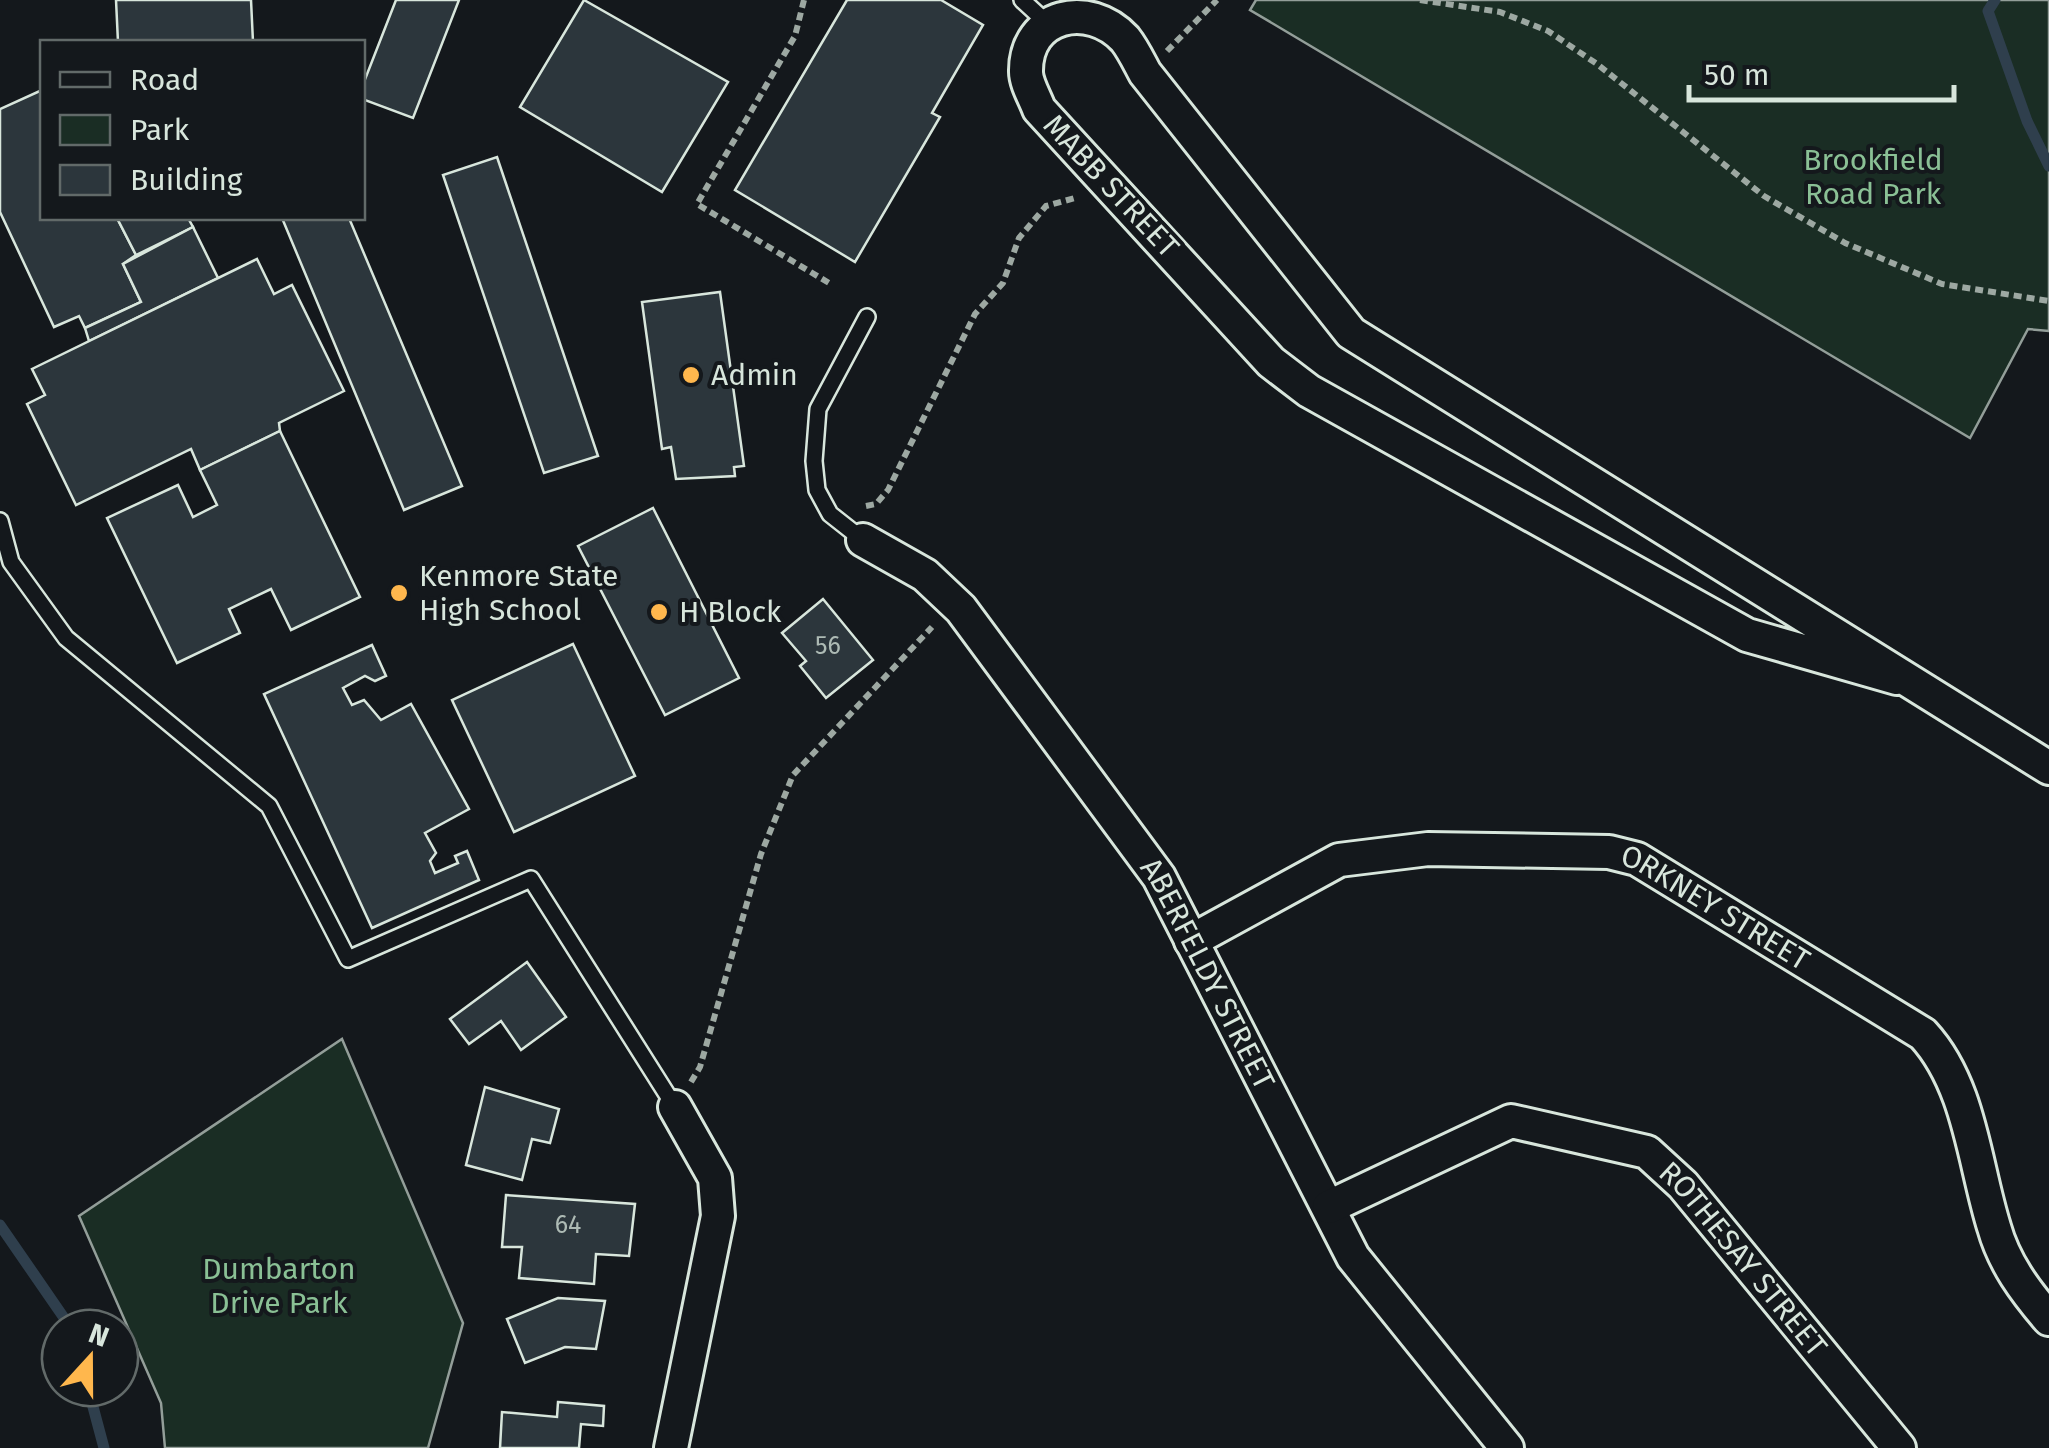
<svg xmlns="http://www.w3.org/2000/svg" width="2049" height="1448" viewBox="0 0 2049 1448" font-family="'Fira Sans',sans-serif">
<rect width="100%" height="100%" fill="#14181c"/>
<g fill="#1a2d24" stroke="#939e99" stroke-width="2.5">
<polygon points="1256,0 2049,0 2049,331 2028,329 1970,438 1250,10"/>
<polygon points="342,1039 463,1323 428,1448 165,1448 161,1403 79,1216"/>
</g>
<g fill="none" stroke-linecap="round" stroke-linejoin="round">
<g stroke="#2f3f4d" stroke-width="11">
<polyline points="1995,0 1988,11 2027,121 2049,166"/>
<polyline points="0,1225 71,1328"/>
<polyline points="88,1388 104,1448"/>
</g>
</g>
<g fill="#2c363c" stroke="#d8e6dc" stroke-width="2.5">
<polygon points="116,0 251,0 253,42 118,42"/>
<polygon points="396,0 459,0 413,118 362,99 362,87"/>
<polygon points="584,0 728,82 662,192 520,107"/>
<polygon points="847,0 941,0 983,25 932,113 940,117 855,262 735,190"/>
<polygon points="42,90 42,218 117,218 136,255 123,264 141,302 85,328 79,316 54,327 0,212 0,109"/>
<polygon points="497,157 598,456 544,473 443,175"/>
<polygon points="117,218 188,218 193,227 136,255"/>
<polygon points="282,218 349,218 462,486 404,510"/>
<polygon points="193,227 218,278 89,341 85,328 141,302 123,264"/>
<polygon points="257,259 274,294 292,285 344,391 279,423 280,431 200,470 191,449 76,505 27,404 45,395 32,369"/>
<polygon points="720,292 744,466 734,467 735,476 676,479 671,447 662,449 642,302"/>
<polygon points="280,431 360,597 291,630 271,589 229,609 240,633 177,663 107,518 178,485 193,517 217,505 200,470"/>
<polygon points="653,508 739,678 665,715 578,546"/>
<polygon points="823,599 873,660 826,698 800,666 806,661 782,633"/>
<polygon points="573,644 635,776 514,832 452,700"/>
<polygon points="372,645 386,676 375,681 365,676 343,688 352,705 364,700 381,720 411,704 469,809 425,833 436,853 430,861 435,873 458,863 455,856 467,851 479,880 372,928 264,694"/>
<polygon points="527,962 566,1017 521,1050 501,1021 469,1044 450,1019"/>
<polygon points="485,1087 559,1109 550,1143 532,1139 522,1180 466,1165"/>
<polygon points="506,1195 635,1204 629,1256 596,1254 594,1284 519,1278 522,1247 502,1247"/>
<polygon points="558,1298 605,1301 596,1349 565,1347 525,1363 507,1319"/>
<polygon points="558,1402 604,1406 603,1426 581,1424 579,1448 500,1448 502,1412 557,1417"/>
</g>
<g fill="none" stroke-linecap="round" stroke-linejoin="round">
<defs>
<g id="lane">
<polyline points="1022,0 1047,23"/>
<polyline points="0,521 11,562 66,638 269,806 348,959 531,879 675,1107"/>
<polyline points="863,540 830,514 817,490 814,461 818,409 867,317"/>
</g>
<g id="street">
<path id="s1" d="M863 540 925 575 961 609 1159 877 1353 1257 1507 1448"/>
<path d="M1897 678 1747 635 1309 391 1271 362 1039 109C1035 98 1026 83 1026 72 1025 14 1089 0 1125 39 1133 49 1139 62 1145 73L1351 333 2049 768"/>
<path id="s2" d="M1191 941 1339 860 1428 849 1609 852 1637 859 1923 1034C1970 1085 1974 1163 1994 1227 2004 1263 2025 1291 2049 1319"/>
<path id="s3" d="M1329 1207 1511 1121 1647 1152 1683 1185 1899 1448"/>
<polyline points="671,1448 718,1216 715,1178 675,1107"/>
</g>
</defs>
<use href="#lane" stroke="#d8e6dc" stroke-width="20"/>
<use href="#street" stroke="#d8e6dc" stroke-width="38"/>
<g stroke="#9da8a2" stroke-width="6" stroke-dasharray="8 5" stroke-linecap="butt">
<polyline points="804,0 795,36 697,204 829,283"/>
<polyline points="1420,0 1500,12 1548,31 1597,64 1764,196 1845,243 1942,284 2049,301"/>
<polyline points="1167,51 1217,0"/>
<polyline points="866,506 876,504 888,490 975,314 1003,283 1019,238 1046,206 1075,198"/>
<polyline points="691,1082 700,1067 761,854 793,775 932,627"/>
</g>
<use href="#lane" stroke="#14181c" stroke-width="15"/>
<use href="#street" stroke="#14181c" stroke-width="32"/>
</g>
<g fill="#ffb74d" stroke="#14181c" stroke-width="4">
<circle cx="691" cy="375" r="10"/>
<circle cx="399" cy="593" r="10"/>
<circle cx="659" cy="612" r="10"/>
</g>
<g text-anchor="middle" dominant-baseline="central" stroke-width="8" stroke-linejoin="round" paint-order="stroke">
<g font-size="25" fill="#adbab4">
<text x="828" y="646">56</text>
<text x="568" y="1225">64</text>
</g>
<g font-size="30" fill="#8ac095" stroke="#14181c">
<text x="1873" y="160">Brookfield<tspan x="1873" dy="34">Road Park</tspan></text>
<text x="279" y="1269">Dumbarton<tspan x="279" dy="34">Drive Park</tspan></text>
</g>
<g font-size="30" fill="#d8e6dc" stroke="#14181c">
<text transform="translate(1111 186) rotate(47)">MABB STREET</text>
<text stroke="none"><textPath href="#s2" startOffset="560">ORKNEY STREET</textPath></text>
<text stroke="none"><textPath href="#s1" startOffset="562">ABERFELDY STREET</textPath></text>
<text stroke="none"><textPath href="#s3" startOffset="485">ROTHESAY STREET</textPath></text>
</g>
<g font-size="30" fill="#d8e6dc" stroke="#14181c" text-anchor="start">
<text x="711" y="375">Admin</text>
<text x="419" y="576">Kenmore State<tspan x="419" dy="34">High School</tspan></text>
<text x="679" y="612">H Block</text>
</g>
</g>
<rect x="40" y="40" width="325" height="180" fill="#14181c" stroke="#626a69" stroke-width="2.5"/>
<rect x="60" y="72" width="50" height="15" fill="#14181c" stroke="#626a69" stroke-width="2.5"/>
<text x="130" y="90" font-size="30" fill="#d8e6dc">Road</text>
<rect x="60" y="115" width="50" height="30" fill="#1a2d24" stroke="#626a69" stroke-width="2.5"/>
<text x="130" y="140" font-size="30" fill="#d8e6dc">Park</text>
<rect x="60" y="165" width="50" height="30" fill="#2c363c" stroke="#626a69" stroke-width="2.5"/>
<text x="130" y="190" font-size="30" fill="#d8e6dc">Building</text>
<g transform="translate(90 1358) rotate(21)"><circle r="48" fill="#14181c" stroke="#626a69" stroke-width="2.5"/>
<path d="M0-8L18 38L0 25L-18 38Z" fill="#ffb74d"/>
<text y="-15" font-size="28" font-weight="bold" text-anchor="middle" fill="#d8e6dc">N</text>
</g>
<path d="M1689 85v15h265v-15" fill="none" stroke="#d8e6dc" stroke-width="5"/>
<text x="1704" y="85" font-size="30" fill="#d8e6dc" stroke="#14181c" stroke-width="8" paint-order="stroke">50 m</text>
</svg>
